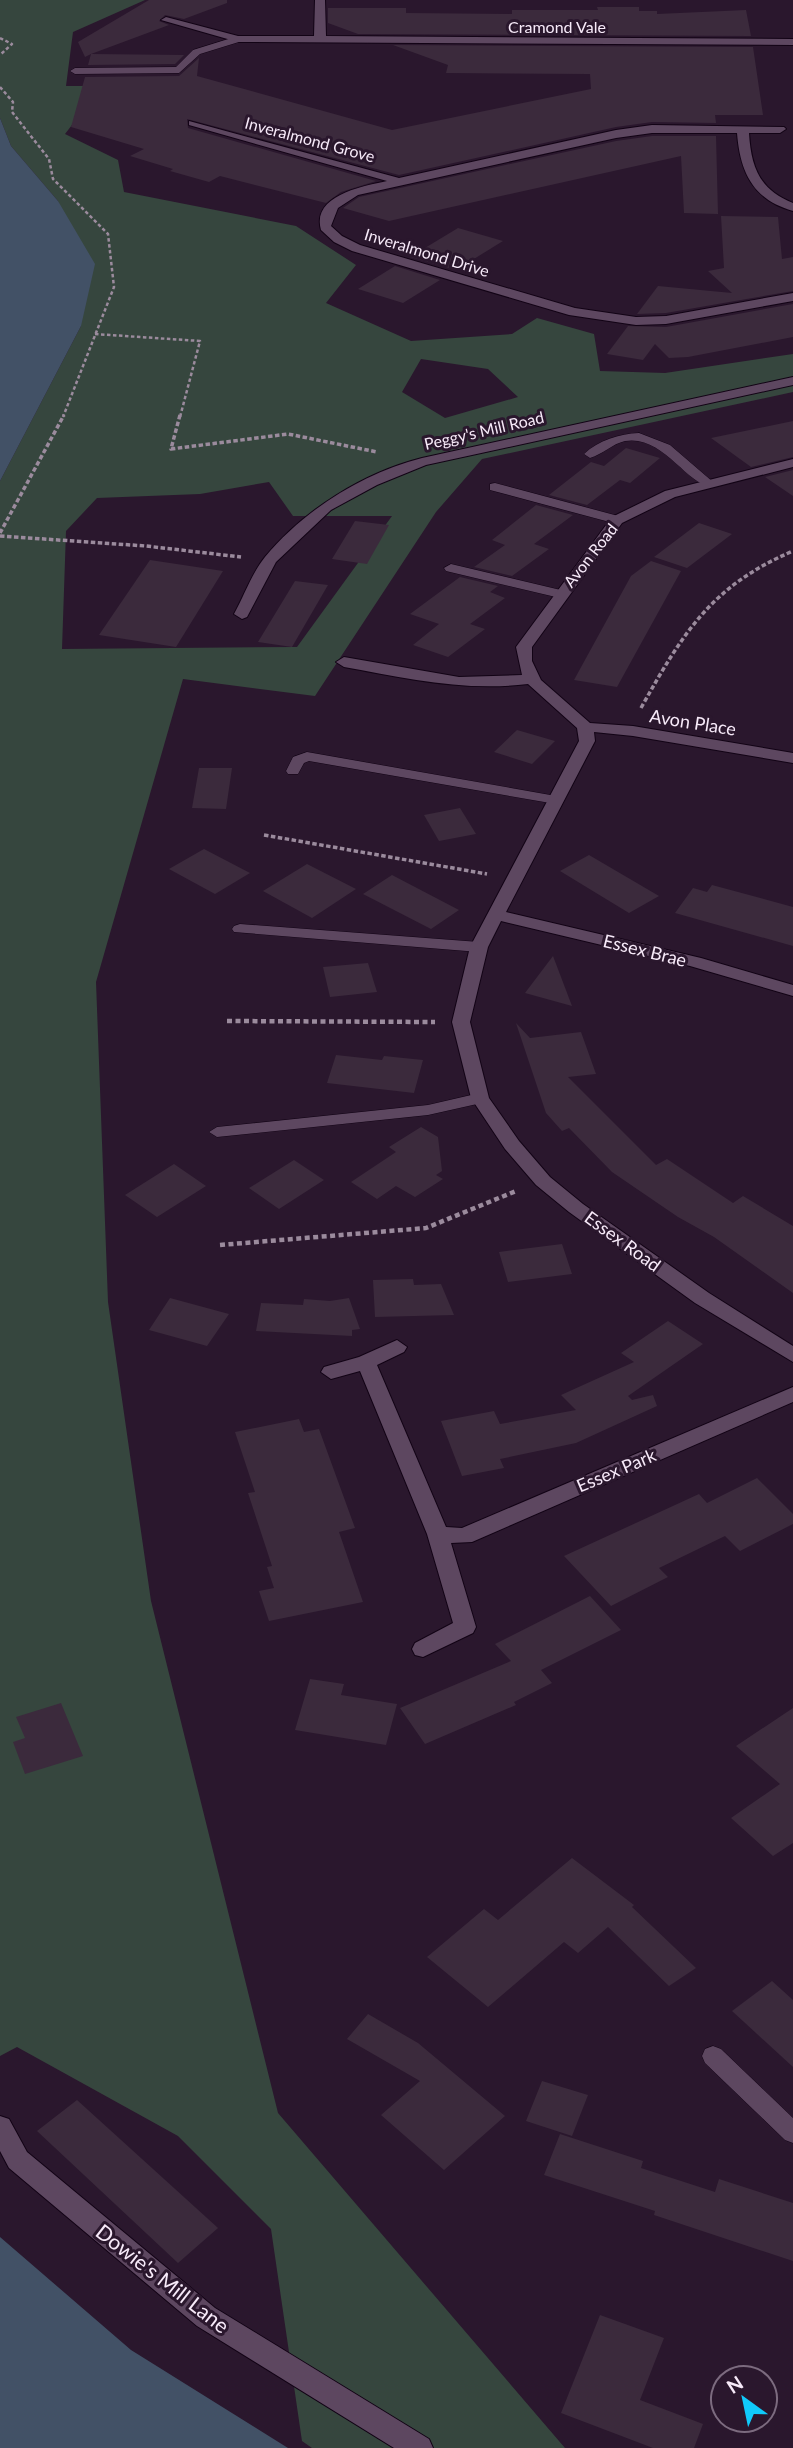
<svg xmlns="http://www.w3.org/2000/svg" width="793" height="2448" viewBox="0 0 793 2448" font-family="Lato,sans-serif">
<rect width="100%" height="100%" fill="#2a172d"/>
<path fill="#36463e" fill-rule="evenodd" d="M0 0H145L73 32 66 86H102L65 134 118 160 124 192 296 226 356 265 326 303 411 341 512 334 537 318 594 334 600 371 665 373 793 354V392L482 459 436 512 315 696 183 679 96 982 108 1302 151 1601 278 2113 565 2448H312L302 2441 271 2229 178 2136 17 2047 0 2056V481L81 326 58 201 11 146 0 118ZM421 359 488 369 518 397 445 418 402 392ZM269 482 293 516H392L297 647 62 649 66 531 97 498 200 494Z"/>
<g fill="#425166">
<polygon points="0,118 11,146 58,201 95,264 81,326 0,481"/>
<polygon points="0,2237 131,2350 288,2448 0,2448"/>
</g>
<g fill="#3b2a3c">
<polygon points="149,0 227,0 227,3 184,19 165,15 159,21 169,25 91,54 184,55 175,64 88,65 91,54 85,57 78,42"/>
<polygon points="597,7 639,7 639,11 657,11 657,14 746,10 751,36 358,34 328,23 328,8 406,8 406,13 512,14 512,10 598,10"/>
<polygon points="393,45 753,47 763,115 715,115 716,123 652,122 616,127 399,175 187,119 188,128 376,181 341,192 326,203 220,176 209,182 170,171 173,169 130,156 144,149 71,127 85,77 179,76 199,58 197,76 392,130 591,89 590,74 446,73 448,65"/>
<polygon points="652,136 716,136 718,214 684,213 681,156 389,221 343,208 359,197 616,141"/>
<polygon points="721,216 778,217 782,259 793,257 793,291 666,313 637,314 658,286 732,293 708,271 724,268"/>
<polygon points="458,228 503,241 456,270 410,257"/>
<polygon points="395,266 440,280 403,303 358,289"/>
<polygon points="793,304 793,337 688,357 669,358 655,344 643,360 607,354 628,326 666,327"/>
<polygon points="793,421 793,457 751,467 711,438"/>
<polygon points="626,448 660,458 630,483 620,480 587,505 549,495 591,462 604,466"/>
<polygon points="793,470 793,496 765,477"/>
<polygon points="536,505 573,515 534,544 549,549 512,576 474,567 505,545 492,540"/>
<polygon points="355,521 389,525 367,564 332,559"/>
<polygon points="699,523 732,534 687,568 654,557"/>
<polygon points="150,560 223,571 176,647 99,635"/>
<polygon points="651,561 681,571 617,687 574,680 631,576"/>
<polygon points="460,577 498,586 490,592 505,598 470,624 485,629 448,657 413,645 439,624 410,614"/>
<polygon points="295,581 328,585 292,647 258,642"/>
<polygon points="517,730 555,741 532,764 494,752"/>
<polygon points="199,768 232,768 226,809 192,808"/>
<polygon points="460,808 476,834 439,841 424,815"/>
<polygon points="204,849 250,873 215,894 169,869"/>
<polygon points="589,855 659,896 629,913 560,871"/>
<polygon points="307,864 356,889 312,918 263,891"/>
<polygon points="392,875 459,910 431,929 363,894"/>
<polygon points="712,885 793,907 793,946 675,913 693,888 707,892"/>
<polygon points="553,956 572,1006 525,993"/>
<polygon points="368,963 377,992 330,997 323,967"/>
<polygon points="516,1023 530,1038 581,1032 596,1074 568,1077 656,1165 667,1159 733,1203 743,1196 793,1226 793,1293 714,1237 678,1217 612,1172 569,1128 562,1131 546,1113"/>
<polygon points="336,1055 382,1060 384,1056 423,1060 414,1093 327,1083"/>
<polygon points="421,1127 438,1137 442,1171 436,1175 443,1179 415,1197 396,1186 377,1199 351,1182 396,1152 389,1147"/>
<polygon points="294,1160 324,1180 279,1209 249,1188"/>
<polygon points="174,1164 206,1186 157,1217 125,1195"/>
<polygon points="562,1244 572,1274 508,1282 499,1252"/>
<polygon points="413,1279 414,1285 441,1284 454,1315 375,1317 373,1280"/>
<polygon points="170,1298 229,1314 207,1346 149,1330"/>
<polygon points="349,1298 360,1329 352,1330 352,1336 256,1331 261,1303 303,1305 304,1299 330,1301"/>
<polygon points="668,1321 703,1344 628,1396 632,1400 653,1395 657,1406 576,1443 500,1459 504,1468 462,1476 441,1421 494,1411 500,1424 576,1410 561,1395 634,1362 621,1353"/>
<polygon points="299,1419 304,1432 319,1429 355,1528 339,1532 363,1602 269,1621 259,1591 274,1588 267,1567 272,1566 248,1493 255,1492 235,1432"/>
<polygon points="757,1478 793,1514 793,1524 740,1551 725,1536 659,1568 668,1577 611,1606 564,1556 699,1494 707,1503"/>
<polygon points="590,1596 621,1630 541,1670 552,1683 514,1702 516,1705 425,1744 400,1708 511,1661 495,1644"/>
<polygon points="310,1679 344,1684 341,1695 397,1704 386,1745 295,1730"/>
<polygon points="61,1703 83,1756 25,1774 13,1742 25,1738 16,1717"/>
<polygon points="793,1708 793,1843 773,1856 731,1818 780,1784 736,1746"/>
<polygon points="572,1858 634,1905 632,1907 696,1968 669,1986 608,1927 578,1953 564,1942 488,2007 427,1957 484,1909 498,1920"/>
<polygon points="772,1981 793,2000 793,2067 732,2011"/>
<polygon points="368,2014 418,2043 505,2116 444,2170 381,2115 420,2081 347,2039"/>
<polygon points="542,2081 588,2095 572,2136 526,2121"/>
<polygon points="77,2100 218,2228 178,2263 37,2131"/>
<polygon points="560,2134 643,2161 641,2168 715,2192 719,2179 793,2203 793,2261 654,2215 655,2211 544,2175"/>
<polygon points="600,2315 664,2338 640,2400 703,2424 694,2448 653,2448 561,2413"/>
</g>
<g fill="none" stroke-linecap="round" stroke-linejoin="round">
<defs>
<g id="service">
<polygon points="238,36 243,39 242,41 200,54 179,73 75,74 70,71 75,68 176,67 193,50"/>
<path d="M639 433 670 445 713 482 712 485C689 489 664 434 625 441 612 444 603 454 590 458L584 454C599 440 619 434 639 433Z"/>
<polygon points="495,483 622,517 624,520 617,524 490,490 490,484"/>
<polygon points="451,564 565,591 567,594 560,598 446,571 444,568"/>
<polygon points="307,752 556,796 563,800 556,804 309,761 304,763 298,774 288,774 286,771 293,757"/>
<polygon points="240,924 479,942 487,947 479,952 234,932 232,929 234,926"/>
<polygon points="480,1093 486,1094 488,1098 486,1102 428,1115 217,1137 209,1132 217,1127 428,1105"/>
<polygon points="713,2046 721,2049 793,2118 793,2143 785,2140 705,2063 702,2056 705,2049"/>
</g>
<g id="minor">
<polygon points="315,0 325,0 326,36 793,39 793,45 238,42 161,20 166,17 238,36 314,36"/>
<path d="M189 121 399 178 616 130 652 125 784 127 786 129 780 133H749C751 166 759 190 793 203V211C753 200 740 172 737 133H652L616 138 358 195 338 208 331 226 342 236 360 245 575 308 636 317 666 316 793 293V301L666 324 636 325 569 315 352 251 334 242 321 230C311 195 364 186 387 181L189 125Z"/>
<path d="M793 377V385L426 465 377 485 331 510 276 562 247 617 242 619 234 614C244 596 252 573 265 557 304 510 363 473 422 458Z"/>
<path d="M793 459V467L675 497 622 523 532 647V661L541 680 590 723 633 726 793 753V763L633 736 594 732 595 741 506 912 701 958 793 985V996L690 966 501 921 488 947 470 1022 489 1098 519 1141 550 1177 583 1204 709 1293 793 1346V1362L695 1303 569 1212 536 1185 505 1149 471 1098 452 1022 470 947 579 741 577 728 528 684C465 692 405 678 344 667L336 662 344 657 459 677 522 675 516 647 612 517 665 491Z"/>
<polygon points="397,1340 407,1347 404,1352 377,1365 446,1527 462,1528 793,1387 793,1402 472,1542 451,1543 476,1627 473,1633 423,1657 415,1655 412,1649 415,1643 453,1623 427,1534 360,1371 331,1379 321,1372 324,1367 359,1357"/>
<polygon points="0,2116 9,2119 27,2152 215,2308 429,2439 433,2448 394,2448 197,2326 9,2168 0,2151"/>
</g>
</defs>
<use href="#service" stroke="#120315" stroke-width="1"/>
<use href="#minor" stroke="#120315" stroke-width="2"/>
<g stroke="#9b8b9d" stroke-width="2.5" stroke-dasharray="3.5 2.5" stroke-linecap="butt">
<polyline points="0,38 12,44 0,55"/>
<polyline points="0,87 13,102 12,112 49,159 53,179 108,234 114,287 63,417"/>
<polyline points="95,334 200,341 180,417"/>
</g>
<g stroke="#9b8b9d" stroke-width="3.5" stroke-dasharray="4.5 2.5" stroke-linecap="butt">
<polyline points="180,415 171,449 288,434 377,452"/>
<polyline points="0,533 64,415"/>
<polyline points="0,536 146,546 241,557"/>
<path d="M641 708C683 633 711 586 793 551"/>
<polyline points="264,835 487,874"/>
</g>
<g stroke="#9b8b9d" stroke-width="4.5" stroke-dasharray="5 3.5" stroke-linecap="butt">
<polyline points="227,1021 435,1022"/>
<polyline points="220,1245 426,1228 516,1191"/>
</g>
<use href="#service" fill="#5d4760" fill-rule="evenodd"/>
<use href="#minor" fill="#5d4760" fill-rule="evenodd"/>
</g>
<g text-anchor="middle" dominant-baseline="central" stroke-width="6" stroke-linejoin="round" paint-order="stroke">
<g font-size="16" fill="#f7eaf9" stroke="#2a172d">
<text x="557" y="26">Cramond Vale</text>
<text transform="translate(310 139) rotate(15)">Inveralmond Grove</text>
<text transform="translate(427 252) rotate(17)">Inveralmond Drive</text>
<text transform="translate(484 430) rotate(-13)">Peggy's Mill Road</text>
<text transform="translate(590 555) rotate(-52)">Avon Road</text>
</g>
<g font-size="18" fill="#f7eaf9" stroke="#2a172d">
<text transform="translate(693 722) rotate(9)">Avon Place</text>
<text transform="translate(645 950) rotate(14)">Essex Brae</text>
<text transform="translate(623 1241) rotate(36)">Essex Road</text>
<text transform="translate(616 1470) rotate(-23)">Essex Park</text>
</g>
<g font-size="21" fill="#f7eaf9" stroke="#2a172d">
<text transform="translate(163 2278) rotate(38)">Dowie's Mill Lane</text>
</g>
</g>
<g transform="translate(744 2399) rotate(327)"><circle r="33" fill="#2a172d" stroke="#7c6b7f" stroke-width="2"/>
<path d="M0-5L12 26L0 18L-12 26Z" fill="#10cafa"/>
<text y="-10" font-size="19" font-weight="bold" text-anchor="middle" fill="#f7eaf9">N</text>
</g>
</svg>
